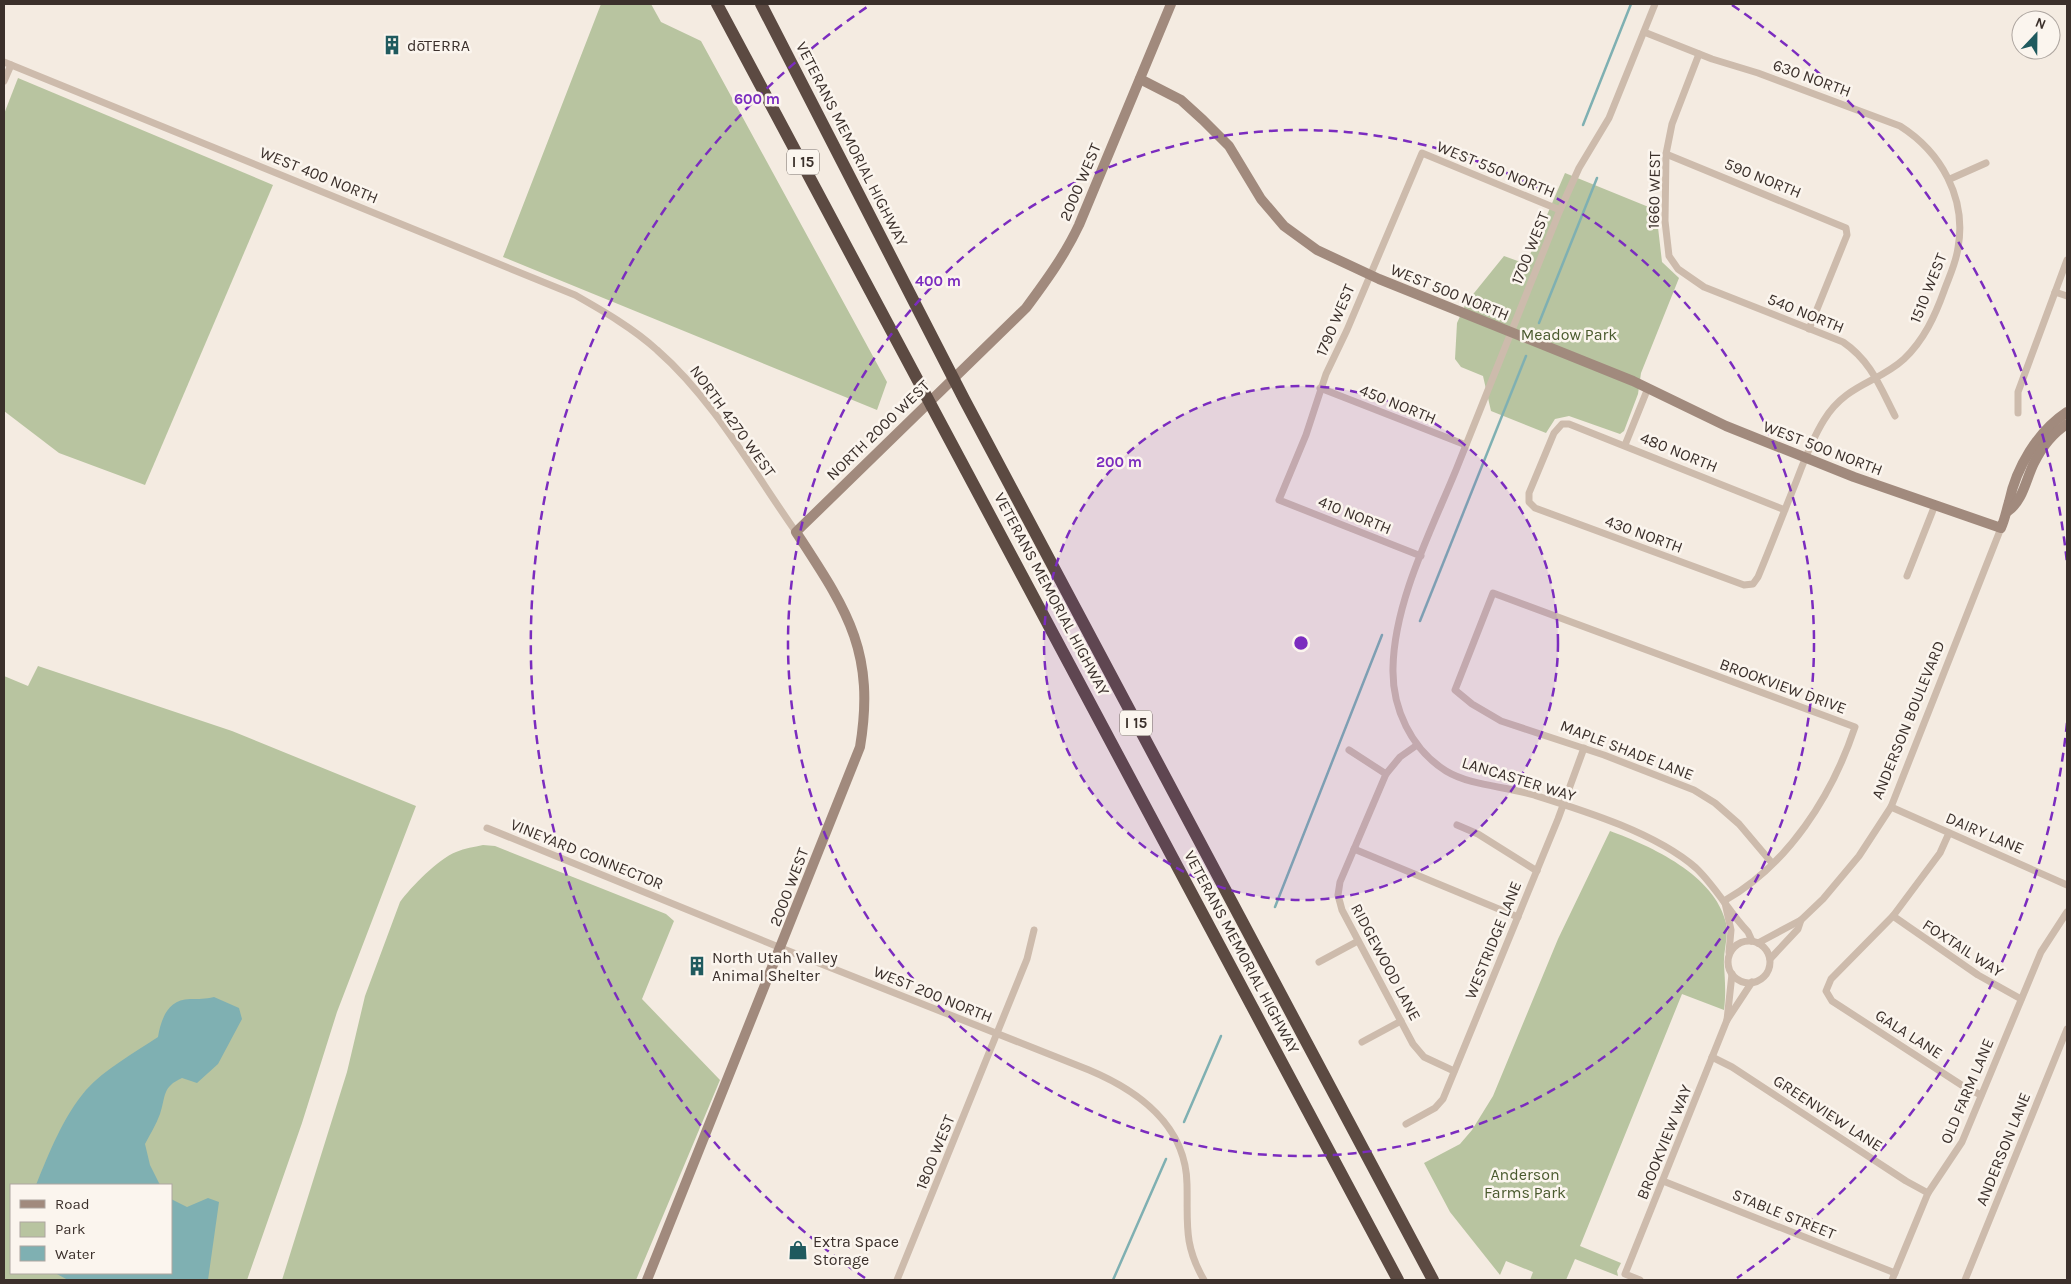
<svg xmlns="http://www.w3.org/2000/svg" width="2071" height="1284" viewBox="0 0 2071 1284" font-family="Karla,sans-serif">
<rect width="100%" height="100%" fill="#f4ebe1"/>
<g fill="#b8c4a0" fill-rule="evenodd">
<polygon points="601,4 651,4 661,22 701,41 887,382 877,410 503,257"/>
<polygon points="18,78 273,185 145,485 59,453 4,411 4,114"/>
<polygon points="1565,173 1656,210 1662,262 1679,278 1641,373 1638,394 1624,431 1620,434 1569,416 1555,419 1546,433 1491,411 1483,376 1461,367 1455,359 1457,323 1466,303 1504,256 1526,264"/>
<path d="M38 666 232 731 416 806 337 1012 302 1123 247 1280H4V676L28 686ZM11 1185H171V1273H11Z"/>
<path d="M1610 831C1651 846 1715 875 1726 923 1729 937 1723 951 1724 965 1725 981 1726 994 1724 1010L1682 994 1580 1246 1621 1263 1617 1271 1618 1276 1575 1259 1566 1280H1530L1533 1272 1506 1261 1500 1275 1450 1212 1424 1163 1460 1144 1472 1130 1493 1096 1558 939Z"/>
<path d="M483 845 495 846 666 914 674 921 642 999 720 1080 636 1280H282L347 1072 365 996 400 902C411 887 438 859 456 852 465 848 474 847 483 845Z"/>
</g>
<g fill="#7fb0b2">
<path d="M214 997 239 1008 242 1019 218 1064 197 1083 182 1078C162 1087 166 1096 160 1114 156 1125 150 1134 145 1144L150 1165 160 1185H36C49 1153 63 1117 86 1090 105 1069 134 1053 158 1037 161 1019 168 999 190 999 199 999 205 999 214 997Z"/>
<polygon points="208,1198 219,1202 208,1280 68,1280 55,1273 171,1273 171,1199 187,1207"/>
</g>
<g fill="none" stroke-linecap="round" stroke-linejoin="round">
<g stroke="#7fb0b2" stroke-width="2.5">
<polyline points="1583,125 1631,4"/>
<polyline points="1539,323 1597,178"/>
<polyline points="1420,621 1526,356"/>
<polyline points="1275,907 1382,635"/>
<polyline points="1184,1122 1221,1036"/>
<polyline points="1113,1280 1166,1159"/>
</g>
<g stroke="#cdbbac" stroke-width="7">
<path d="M1655 4 1609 118 1579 168 1560 210C1525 297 1491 384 1456 470 1431 531 1394 602 1393 668 1392 708 1411 749 1446 771 1471 786 1505 786 1534 795 1585 811 1656 833 1696 868 1716 887 1729 912 1748 932L1752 941"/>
<path d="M1644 32 1712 59 1758 73 1900 126C1941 152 1967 198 1958 248 1956 263 1949 277 1944 291 1935 316 1924 340 1904 359 1878 383 1846 384 1824 420 1812 439 1804 461 1796 482 1783 514 1771 546 1758 577L1753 584 1744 585 1535 508 1529 502V493L1554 433 1562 424H1569L1785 510"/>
<path d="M1699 54 1672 124 1666 154 1665 221 1669 256 1678 269 1704 287 1843 342C1871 361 1880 387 1895 416"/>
<path d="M4 62 575 295C603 311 633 328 657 350 713 399 753 471 796 532"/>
<polyline points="4,81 11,65"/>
<polyline points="1666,154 1846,228 1847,235 1809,329"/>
<polyline points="1950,179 1986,163"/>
<polyline points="2055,292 2067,296"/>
<polyline points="1320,388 1466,445"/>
<polyline points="2018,413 2018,392 2067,260"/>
<polyline points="1625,445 1648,388"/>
<polyline points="1421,556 1279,500 1306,435 1326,374 1347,330 1422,153 1560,210"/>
<polyline points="1907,576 1935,505"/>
<polyline points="1417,745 1400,757 1386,774 1340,882 1338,895 1342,910 1413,1044 1424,1057 1454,1071"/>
<polyline points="1349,750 1386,774"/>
<polyline points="1891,807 2067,885"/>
<polyline points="1457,825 1478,834 1537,871"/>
<path d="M487 828 781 948 1089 1070C1139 1091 1186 1126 1187 1184 1188 1223 1183 1244 1204 1280"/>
<polyline points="1949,833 1940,853 1893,916 1831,979 1826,991 1832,1001 1963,1086 1981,1095"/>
<polyline points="1354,849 1518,917"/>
<path d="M1724 901C1788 865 1832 796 1855 727L1493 593 1455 690 1472 704 1501 721 1604 755 1694 790 1715 803 1739 824 1772 863"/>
<polyline points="1725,903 1731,930 1729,952"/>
<polyline points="1893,916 1978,975 2021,999"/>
<circle cx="1749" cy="962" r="21"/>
<polyline points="1758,943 1801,920 1823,899 1859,856 1891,807 2001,528"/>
<polyline points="1770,959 1798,929 1801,920"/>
<polyline points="1319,962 1358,941"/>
<polyline points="1727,1020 1732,974"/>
<polyline points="1362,1042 1401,1021"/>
<polyline points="1712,1057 1732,1067 1906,1181 1928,1193"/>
<polyline points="1406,1124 1435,1108 1443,1099 1558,819 1584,748"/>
<polyline points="1663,1181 1895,1273"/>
<polyline points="897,1280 1027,959 1034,930"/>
<polyline points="1640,1280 1625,1274 1727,1020 1752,982"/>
<polyline points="1892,1280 1928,1193 1962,1142 2041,952 2067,912"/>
<polyline points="1965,1280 2067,1029"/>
</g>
<g stroke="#a18a7d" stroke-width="10">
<path d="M1140 79 1181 100 1203 120 1229 146 1261 199 1284 226 1317 250 1379 279 1633 381 1726 426 1854 477 2001 528C2005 519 2006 512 2009 502 2016 468 2037 432 2067 412"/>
<path d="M2008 511C2023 501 2026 479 2034 463 2042 447 2053 433 2067 424"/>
<path d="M647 1280 860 747C876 650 846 609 796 532L1026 308C1046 281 1065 255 1079 225L1171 4"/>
</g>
<g stroke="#5c4a42" stroke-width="12">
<polyline points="717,4 1398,1280"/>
<polyline points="761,4 964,399 1433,1280"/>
</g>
</g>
<circle cx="1301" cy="643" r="257" fill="#7b2cbf" fill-opacity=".12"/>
<g fill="none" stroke="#7b2cbf" stroke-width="2.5" stroke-dasharray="9 6">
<circle cx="1301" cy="643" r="257"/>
<circle cx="1301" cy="643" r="513"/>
<path d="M2067 723A770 770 0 0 1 1737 1278M865 1278A770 770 0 0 1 870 5M1732 5A770 770 0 0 1 2067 563"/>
</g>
<defs>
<symbol id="building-bare" viewBox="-9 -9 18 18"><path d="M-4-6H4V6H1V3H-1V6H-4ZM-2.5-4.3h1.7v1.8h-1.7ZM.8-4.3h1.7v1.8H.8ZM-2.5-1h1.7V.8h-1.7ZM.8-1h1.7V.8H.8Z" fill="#1f5a5e" stroke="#fbf5ee" stroke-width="2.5" paint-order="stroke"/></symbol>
<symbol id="shop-bare" viewBox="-9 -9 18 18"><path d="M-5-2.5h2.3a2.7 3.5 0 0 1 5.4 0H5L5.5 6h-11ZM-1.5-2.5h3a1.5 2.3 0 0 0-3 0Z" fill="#1f5a5e" stroke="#fbf5ee" stroke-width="2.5" paint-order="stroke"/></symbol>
</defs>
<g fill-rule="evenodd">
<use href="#building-bare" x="378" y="31" width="28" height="28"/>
<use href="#building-bare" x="683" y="952" width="28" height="28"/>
<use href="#shop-bare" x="784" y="1236" width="28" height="28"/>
</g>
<g text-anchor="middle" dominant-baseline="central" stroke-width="5" stroke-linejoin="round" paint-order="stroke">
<g fill="#fbf5ee" stroke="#756b66" stroke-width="1">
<rect x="787" y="149.5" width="32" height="25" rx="4"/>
<rect x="1120" y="710.5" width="32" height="25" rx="4"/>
</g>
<g font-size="15" font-weight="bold" fill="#3b302b">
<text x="803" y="162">I 15</text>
<text x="1136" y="723">I 15</text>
</g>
<g font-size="16" fill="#3b302b" stroke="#fbf5ee" text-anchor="start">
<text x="407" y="45">dōTERRA</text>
<text x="712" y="957">North Utah Valley<tspan x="712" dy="18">Animal Shelter</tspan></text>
<text x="813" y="1241">Extra Space<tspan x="813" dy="18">Storage</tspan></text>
</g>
<g font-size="16" fill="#3b302b" stroke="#fbf5ee">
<text transform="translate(1812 78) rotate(20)">630 NORTH</text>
<text transform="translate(852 144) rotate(63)">VETERANS MEMORIAL HIGHWAY</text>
<text transform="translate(1496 169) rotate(22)">WEST 550 NORTH</text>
<text transform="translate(319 175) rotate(22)">WEST 400 NORTH</text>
<text transform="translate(1763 178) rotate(22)">590 NORTH</text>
<text transform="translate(1080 182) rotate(-67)">2000 WEST</text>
<text transform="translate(1654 190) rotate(-89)">1660 WEST</text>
<text transform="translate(1530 248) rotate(-68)">1700 WEST</text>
<text transform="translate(1928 288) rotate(-68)">1510 WEST</text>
<text transform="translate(1450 292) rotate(22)">WEST 500 NORTH</text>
<text transform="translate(1806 313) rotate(22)">540 NORTH</text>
<text transform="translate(1335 320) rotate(-67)">1790 WEST</text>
<text transform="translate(1398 404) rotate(22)">450 NORTH</text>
<text transform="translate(733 421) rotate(54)">NORTH 4270 WEST</text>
<text transform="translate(878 430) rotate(-44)">NORTH 2000 WEST</text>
<text transform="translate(1823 448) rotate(21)">WEST 500 NORTH</text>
<text transform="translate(1679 452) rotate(22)">480 NORTH</text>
<text transform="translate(1355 515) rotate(22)">410 NORTH</text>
<text transform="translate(1644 534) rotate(20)">430 NORTH</text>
<text transform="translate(1052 594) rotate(62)">VETERANS MEMORIAL HIGHWAY</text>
<text transform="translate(1783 686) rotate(20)">BROOKVIEW DRIVE</text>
<text transform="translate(1908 720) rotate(-68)">ANDERSON BOULEVARD</text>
<text transform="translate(1627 750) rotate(21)">MAPLE SHADE LANE</text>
<text transform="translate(1519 779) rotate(17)">LANCASTER WAY</text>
<text transform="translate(1985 833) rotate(23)">DAIRY LANE</text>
<text transform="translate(587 854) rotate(22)">VINEYARD CONNECTOR</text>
<text transform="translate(789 887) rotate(-69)">2000 WEST</text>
<text transform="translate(1493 940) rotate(-68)">WESTRIDGE LANE</text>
<text transform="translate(1963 948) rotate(33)">FOXTAIL WAY</text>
<text transform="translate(1242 952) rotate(62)">VETERANS MEMORIAL HIGHWAY</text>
<text transform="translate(1386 962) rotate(62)">RIDGEWOOD LANE</text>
<text transform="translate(933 994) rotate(22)">WEST 200 NORTH</text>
<text transform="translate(1909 1034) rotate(33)">GALA LANE</text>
<text transform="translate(1967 1091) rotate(-67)">OLD FARM LANE</text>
<text transform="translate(1828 1113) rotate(33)">GREENVIEW LANE</text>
<text transform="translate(1664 1142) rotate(-68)">BROOKVIEW WAY</text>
<text transform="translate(2003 1149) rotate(-68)">ANDERSON LANE</text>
<text transform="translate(935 1152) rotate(-68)">1800 WEST</text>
<text transform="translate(1784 1214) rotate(22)">STABLE STREET</text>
</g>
<g font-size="16" fill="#4a5a2e" stroke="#fbf5ee">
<text x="1569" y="334">Meadow Park</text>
<text x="1525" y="1174">Anderson<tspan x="1525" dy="18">Farms Park</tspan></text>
</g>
</g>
<circle cx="1301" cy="643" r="8" fill="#7b2cbf" stroke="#fbf5ee" stroke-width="2.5"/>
<g font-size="15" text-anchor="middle" font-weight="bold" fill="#7b2cbf" stroke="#fbf5ee" stroke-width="5" stroke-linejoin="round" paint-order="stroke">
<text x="757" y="104">600 m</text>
<text x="938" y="286">400 m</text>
<text x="1119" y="467">200 m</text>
</g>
<rect width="2071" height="1284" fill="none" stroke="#3b302b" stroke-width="10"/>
<rect x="10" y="1184" width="162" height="90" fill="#fbf5ee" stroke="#aea6a0"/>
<rect x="20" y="1200" width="25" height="8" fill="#a18a7d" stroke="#aea6a0"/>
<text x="55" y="1209" font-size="15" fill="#3b302b">Road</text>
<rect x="20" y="1222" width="25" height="15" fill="#b8c4a0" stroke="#aea6a0"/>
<text x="55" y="1234" font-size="15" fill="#3b302b">Park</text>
<rect x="20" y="1246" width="25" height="15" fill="#7fb0b2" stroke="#aea6a0"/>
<text x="55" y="1259" font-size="15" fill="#3b302b">Water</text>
<g transform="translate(2036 35) rotate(22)"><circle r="24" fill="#fbf5ee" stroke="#aea6a0"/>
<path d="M0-4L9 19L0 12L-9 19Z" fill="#1f5a5e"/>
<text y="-8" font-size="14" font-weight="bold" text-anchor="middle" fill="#3b302b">N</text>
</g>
</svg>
